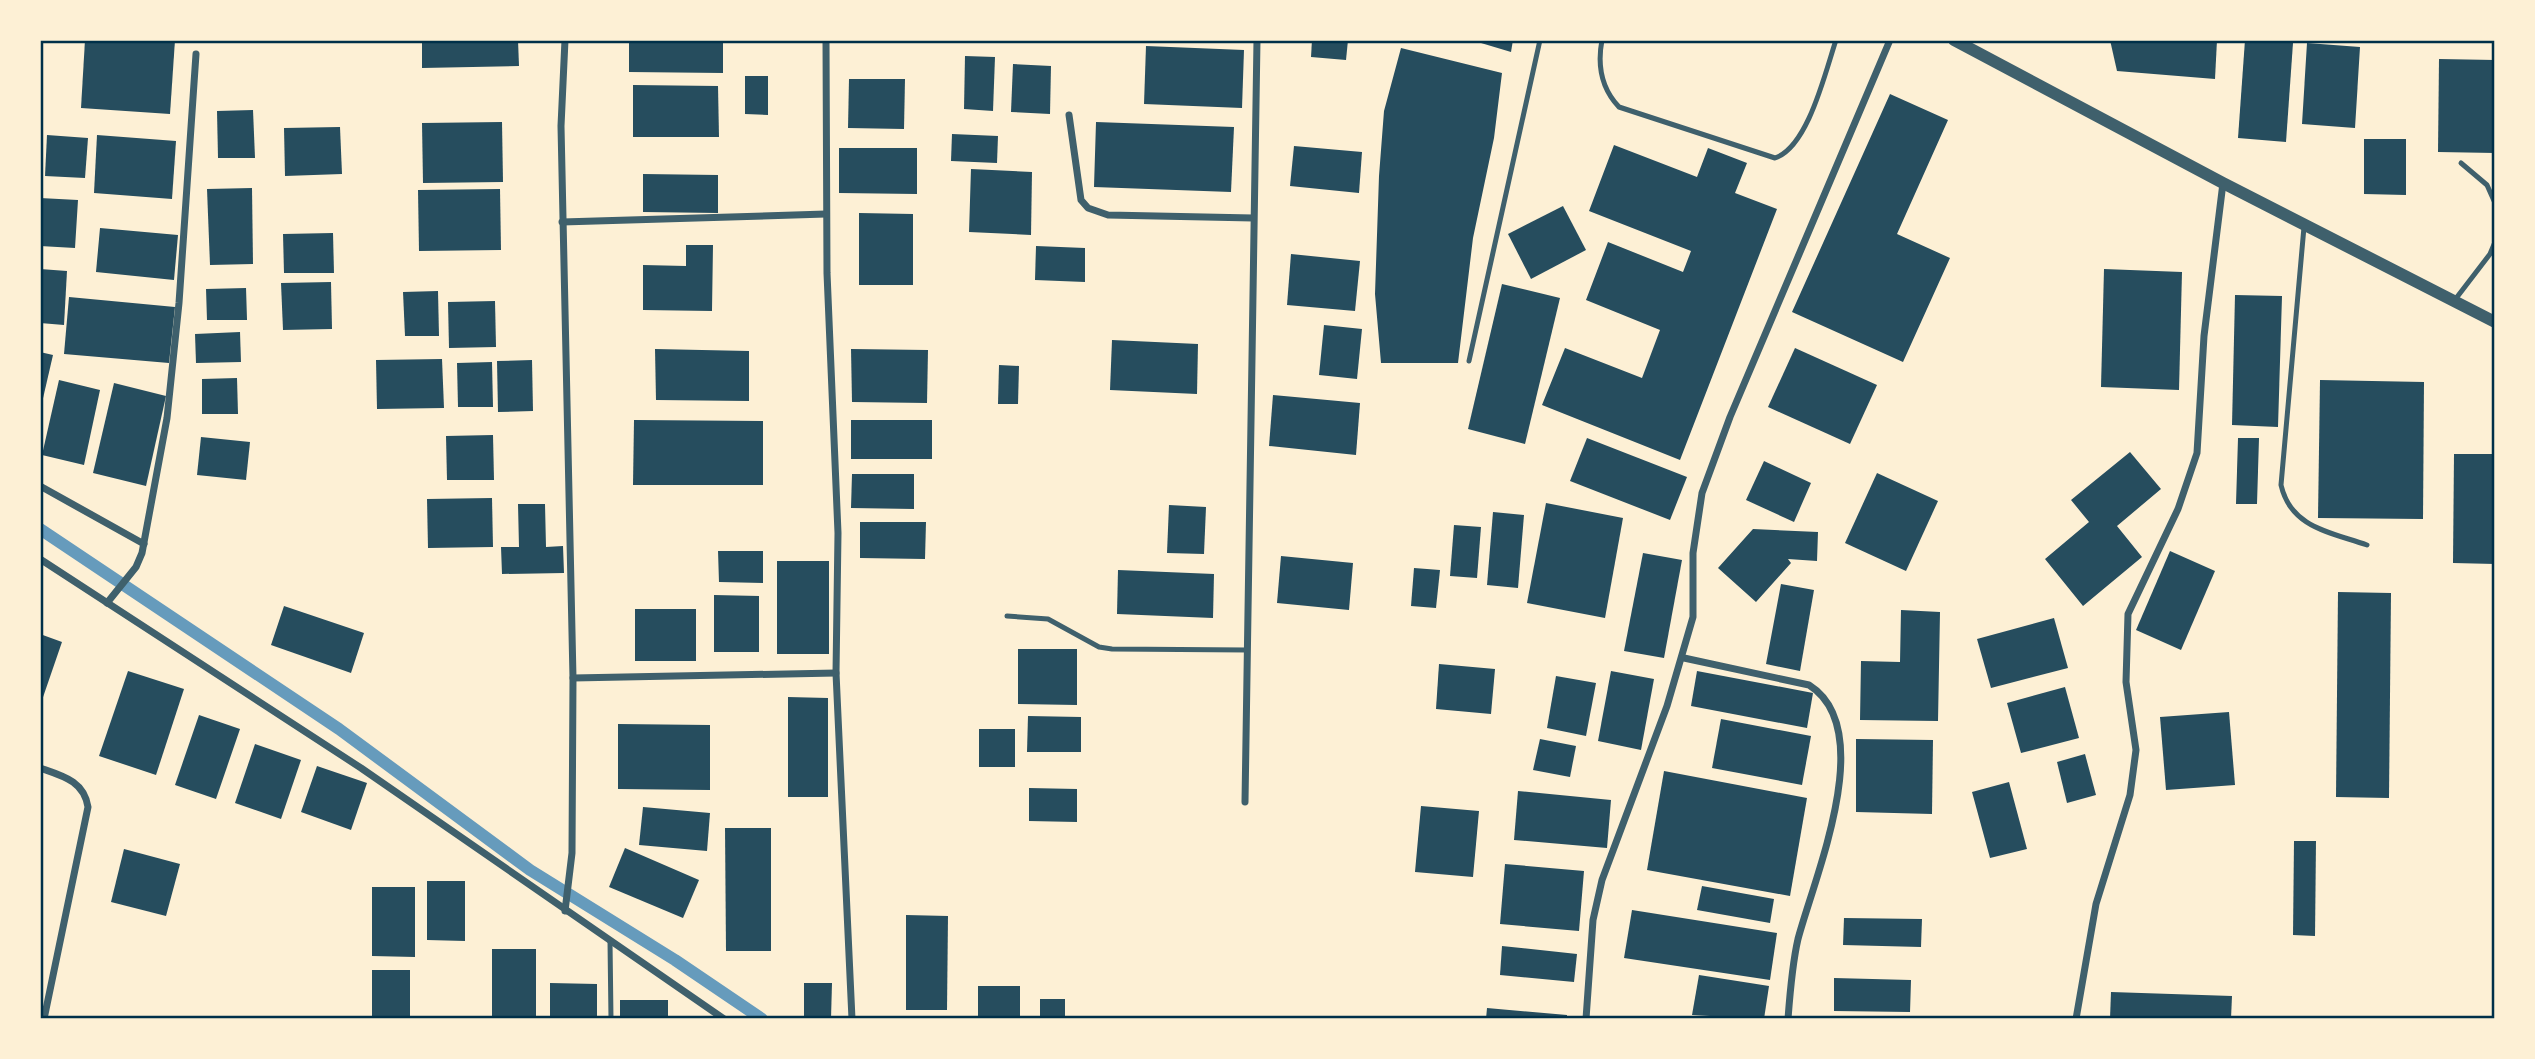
<svg xmlns="http://www.w3.org/2000/svg" width="2535" height="1059" viewBox="0 0 2535 1059" font-family="'Roboto Serif',serif">
<rect width="100%" height="100%" fill="#fdf0d5"/>
<g fill="none" stroke-linecap="round" stroke-linejoin="round">
<polyline stroke="#669bbc" stroke-width="12" points="40,529 339,729 530,870 675,960 762,1019"/>
</g>
<g fill="#264d5e">
<polygon points="85,40 175,40 170,114 81,108"/>
<polygon points="422,40 518,40 519,66 422,68"/>
<polygon points="629,40 723,40 723,73 629,72"/>
<polygon points="1312,40 1348,40 1346,60 1311,57"/>
<polygon points="1471,40 1513,40 1511,52"/>
<polygon points="2110,40 2217,40 2215,79 2117,71"/>
<polygon points="2245,40 2293,43 2286,142 2238,138"/>
<polygon points="2307,43 2360,47 2355,128 2302,124"/>
<polygon points="1146,46 1244,50 1242,108 1144,104"/>
<polygon points="1401,48 1502,73 1494,138 1473,238 1458,363 1381,363 1375,294 1379,176 1384,111"/>
<polygon points="965,56 995,57 993,111 964,109"/>
<polygon points="2439,59 2495,60 2495,153 2438,152"/>
<polygon points="1013,64 1051,66 1050,114 1011,112"/>
<polygon points="745,76 768,76 768,115 745,114"/>
<polygon points="849,79 905,79 904,129 848,128"/>
<polygon points="633,85 718,86 719,137 633,137"/>
<polygon points="1890,94 1948,120 1897,234 1950,258 1903,362 1792,312"/>
<polygon points="253,110 255,158 218,158 217,111"/>
<polygon points="502,122 503,182 423,183 422,123"/>
<polygon points="1096,122 1234,127 1231,192 1094,187"/>
<polygon points="340,127 342,174 285,176 284,128"/>
<polygon points="952,134 998,136 997,163 951,161"/>
<polygon points="47,135 88,138 85,178 45,176"/>
<polygon points="97,135 176,141 172,199 94,193"/>
<polygon points="2364,139 2406,139 2406,195 2364,194"/>
<polygon points="1614,145 1697,177 1708,148 1747,163 1735,193 1777,209 1680,460 1542,405 1565,348 1642,378 1660,330 1586,300 1608,242 1683,272 1691,251 1589,211"/>
<polygon points="1294,146 1362,152 1359,193 1290,186"/>
<polygon points="839,148 917,148 917,194 839,193"/>
<polygon points="971,169 1032,172 1031,235 969,232"/>
<polygon points="643,174 718,175 718,213 643,212"/>
<polygon points="252,188 253,264 210,265 207,189"/>
<polygon points="500,189 501,250 419,251 418,190"/>
<polygon points="40,198 78,200 75,248 40,246"/>
<polygon points="1563,206 1586,250 1531,279 1508,234"/>
<polygon points="859,213 913,214 913,285 859,285"/>
<polygon points="100,228 178,235 174,280 96,272"/>
<polygon points="333,233 334,273 284,273 283,234"/>
<polygon points="686,245 713,245 712,311 643,310 643,265 686,266"/>
<polygon points="1036,246 1085,248 1085,282 1035,280"/>
<polygon points="1291,254 1360,261 1355,311 1287,305"/>
<polygon points="40,269 67,271 64,325 40,323"/>
<polygon points="2104,269 2182,272 2179,390 2101,387"/>
<polygon points="331,282 332,329 283,330 281,283"/>
<polygon points="1502,284 1560,298 1525,444 1468,429"/>
<polygon points="246,288 247,320 207,320 206,289"/>
<polygon points="438,291 439,336 405,336 403,292"/>
<polygon points="2235,295 2282,296 2278,427 2232,425"/>
<polygon points="69,297 175,307 169,363 64,354"/>
<polygon points="495,301 496,347 449,348 448,302"/>
<polygon points="1324,325 1362,329 1357,379 1319,375"/>
<polygon points="240,332 241,362 196,363 195,334"/>
<polygon points="1112,340 1198,344 1197,394 1110,390"/>
<polygon points="1795,348 1877,385 1850,444 1768,407"/>
<polygon points="655,349 749,351 749,401 656,400"/>
<polygon points="851,349 928,350 927,403 852,402"/>
<polygon points="40,352 53,355 41,407 40,406"/>
<polygon points="442,359 444,408 377,409 376,360"/>
<polygon points="532,360 533,411 498,412 497,361"/>
<polygon points="492,362 493,407 458,407 457,363"/>
<polygon points="999,365 1019,366 1018,404 998,404"/>
<polygon points="237,378 238,414 202,414 202,379"/>
<polygon points="59,380 100,390 84,465 42,455"/>
<polygon points="2320,380 2424,382 2423,519 2318,518"/>
<polygon points="114,383 166,396 146,486 93,473"/>
<polygon points="1273,395 1360,403 1356,455 1269,446"/>
<polygon points="634,420 763,421 763,485 633,485"/>
<rect x="851" y="420" width="81" height="39"/>
<polygon points="493,435 494,480 447,480 446,436"/>
<polygon points="201,437 250,442 246,480 197,475"/>
<polygon points="1587,438 1687,477 1670,520 1570,481"/>
<polygon points="2238,438 2259,438 2257,504 2236,504"/>
<polygon points="2130,452 2161,489 2117,526 2142,557 2083,606 2045,559 2089,522 2071,500"/>
<polygon points="2454,454 2495,454 2495,564 2453,563"/>
<polygon points="1764,461 1811,483 1794,522 1746,500"/>
<polygon points="1877,473 1938,501 1906,571 1845,543"/>
<polygon points="852,474 914,474 914,509 851,508"/>
<polygon points="492,498 493,547 428,548 427,499"/>
<polygon points="1546,503 1623,518 1605,618 1527,603"/>
<polygon points="518,504 545,504 546,547 563,546 564,573 502,574 501,547 519,547"/>
<polygon points="1169,505 1206,507 1204,554 1167,553"/>
<polygon points="1493,512 1524,515 1518,588 1487,585"/>
<polygon points="860,522 926,522 925,559 860,558"/>
<polygon points="1454,525 1481,527 1477,578 1450,576"/>
<polygon points="1753,529 1818,532 1817,561 1788,559 1791,563 1756,602 1718,568"/>
<polygon points="718,551 763,551 763,583 719,582"/>
<polygon points="2170,551 2215,571 2181,650 2136,630"/>
<polygon points="1643,553 1682,560 1664,658 1624,651"/>
<polygon points="1281,556 1353,563 1349,610 1277,603"/>
<rect x="777" y="561" width="52" height="93"/>
<polygon points="1414,568 1440,570 1436,608 1411,606"/>
<polygon points="1118,570 1214,574 1213,618 1117,614"/>
<polygon points="1781,584 1814,590 1800,671 1766,664"/>
<polygon points="2338,592 2391,593 2389,798 2336,797"/>
<polygon points="714,595 759,596 759,652 714,652"/>
<polygon points="284,606 364,633 351,673 271,645"/>
<rect x="635" y="609" width="61" height="52"/>
<polygon points="1901,610 1940,612 1938,721 1860,720 1861,661 1900,662"/>
<polygon points="2054,618 2068,668 1991,688 1977,639"/>
<polygon points="40,634 62,642 41,703 40,703"/>
<polygon points="1018,649 1077,649 1077,705 1018,704"/>
<polygon points="1439,664 1495,669 1491,714 1436,709"/>
<polygon points="128,671 184,689 156,775 99,756"/>
<polygon points="1611,671 1654,679 1641,750 1598,741"/>
<polygon points="1697,671 1813,693 1807,728 1691,706"/>
<polygon points="1556,676 1596,683 1586,736 1547,728"/>
<polygon points="2065,687 2079,738 2021,753 2007,703"/>
<polygon points="788,697 828,698 828,797 788,797"/>
<polygon points="2229,712 2235,785 2166,790 2160,717"/>
<polygon points="199,715 240,729 216,799 175,785"/>
<polygon points="1028,716 1081,717 1081,752 1027,752"/>
<polygon points="1721,719 1811,736 1802,785 1712,768"/>
<polygon points="618,724 710,725 710,790 618,789"/>
<rect x="979" y="729" width="36" height="38"/>
<polygon points="1540,739 1576,746 1570,777 1533,770"/>
<polygon points="1856,739 1933,740 1932,814 1856,812"/>
<polygon points="255,744 301,760 281,819 235,803"/>
<polygon points="2085,754 2096,795 2067,803 2057,762"/>
<polygon points="317,766 367,783 351,830 301,812"/>
<polygon points="1664,771 1807,798 1790,896 1647,870"/>
<polygon points="2009,782 2027,849 1990,858 1972,792"/>
<polygon points="1029,788 1077,789 1077,822 1029,821"/>
<polygon points="1518,791 1611,800 1607,848 1514,840"/>
<polygon points="1421,806 1479,811 1473,877 1415,872"/>
<polygon points="643,807 710,813 707,851 639,845"/>
<polygon points="725,828 771,828 771,951 726,951"/>
<polygon points="2294,841 2316,841 2315,936 2293,935"/>
<polygon points="625,848 699,880 683,918 609,887"/>
<polygon points="124,849 180,864 166,916 111,902"/>
<polygon points="1505,864 1584,871 1579,931 1500,924"/>
<polygon points="427,881 465,881 465,941 427,940"/>
<polygon points="1702,886 1774,899 1770,923 1697,910"/>
<polygon points="372,887 415,887 415,957 372,956"/>
<polygon points="1632,910 1777,933 1770,980 1624,958"/>
<polygon points="906,915 948,916 947,1010 906,1010"/>
<polygon points="1844,918 1922,919 1921,947 1843,945"/>
<polygon points="1502,946 1577,954 1574,982 1500,975"/>
<rect x="492" y="949" width="44" height="70"/>
<polygon points="372,970 410,970 410,1019 372,1018"/>
<polygon points="1699,975 1769,986 1764,1019 1692,1015"/>
<polygon points="1834,978 1911,980 1910,1012 1834,1011"/>
<polygon points="550,983 597,984 597,1019 550,1019"/>
<polygon points="804,983 832,983 831,1019 804,1019"/>
<rect x="978" y="986" width="42" height="33"/>
<polygon points="2111,992 2232,996 2231,1019 2110,1019"/>
<rect x="1040" y="999" width="25" height="20"/>
<rect x="620" y="1000" width="48" height="19"/>
<polygon points="1487,1008 1567,1015 1567,1019 1486,1019"/>
</g>
<g fill="none" stroke-linecap="round" stroke-linejoin="round">
<g stroke="#3f606c" stroke-width="5">
<path d="M1602 40C1597 66 1601 88 1619 107L1775 158C1808 147 1825 73 1836 40"/>
<polyline points="2461,163 2487,185 2495,203"/>
<path d="M2304 227 2281 485C2291 528 2330 532 2367 545"/>
<polyline points="2454,301 2490,254 2495,242"/>
<polyline points="1469,361 1540,40"/>
<polyline points="1007,616 1048,619 1099,647 1112,649 1247,650"/>
<polyline points="610,941 611,1019"/>
</g>
<g stroke="#3f606c" stroke-width="7">
<polyline points="826,40 827,273 838,533 836,673 852,1019"/>
<polyline points="1069,115 1081,200 1088,208 1108,215 1253,218"/>
<polyline points="562,222 826,214"/>
<polyline points="40,486 144,544"/>
<polyline points="40,559 361,768 724,1019"/>
<polyline points="107,603 136,567 142,553 167,418 179,303 196,54"/>
<path d="M1684 658 1809 685C1879 729 1814 878 1798 939 1792 965 1790 992 1788 1019"/>
<polyline points="573,678 836,673"/>
<path d="M40 768C63 776 84 781 88 807L44 1019"/>
<polyline points="1245,802 1257,40"/>
<polyline points="565,911 572,853 573,678 561,126 565,40"/>
<polyline points="1586,1019 1593,920 1602,880 1667,706 1693,617 1693,553 1702,493 1730,417 1890,40"/>
<polyline points="2076,1019 2096,904 2130,795 2136,750 2126,682 2128,614 2178,509 2197,453 2204,336 2223,183"/>
</g>
<polyline stroke="#3f606c" stroke-width="12" points="1954,40 2223,183 2495,322"/>
</g>
<rect width="2535" height="1059" fill="none" stroke="#fdf0d5" stroke-width="84"/>
<rect x="42" y="42" width="2451" height="975" fill="none" stroke="#003049" stroke-width="2.5"/>
</svg>
